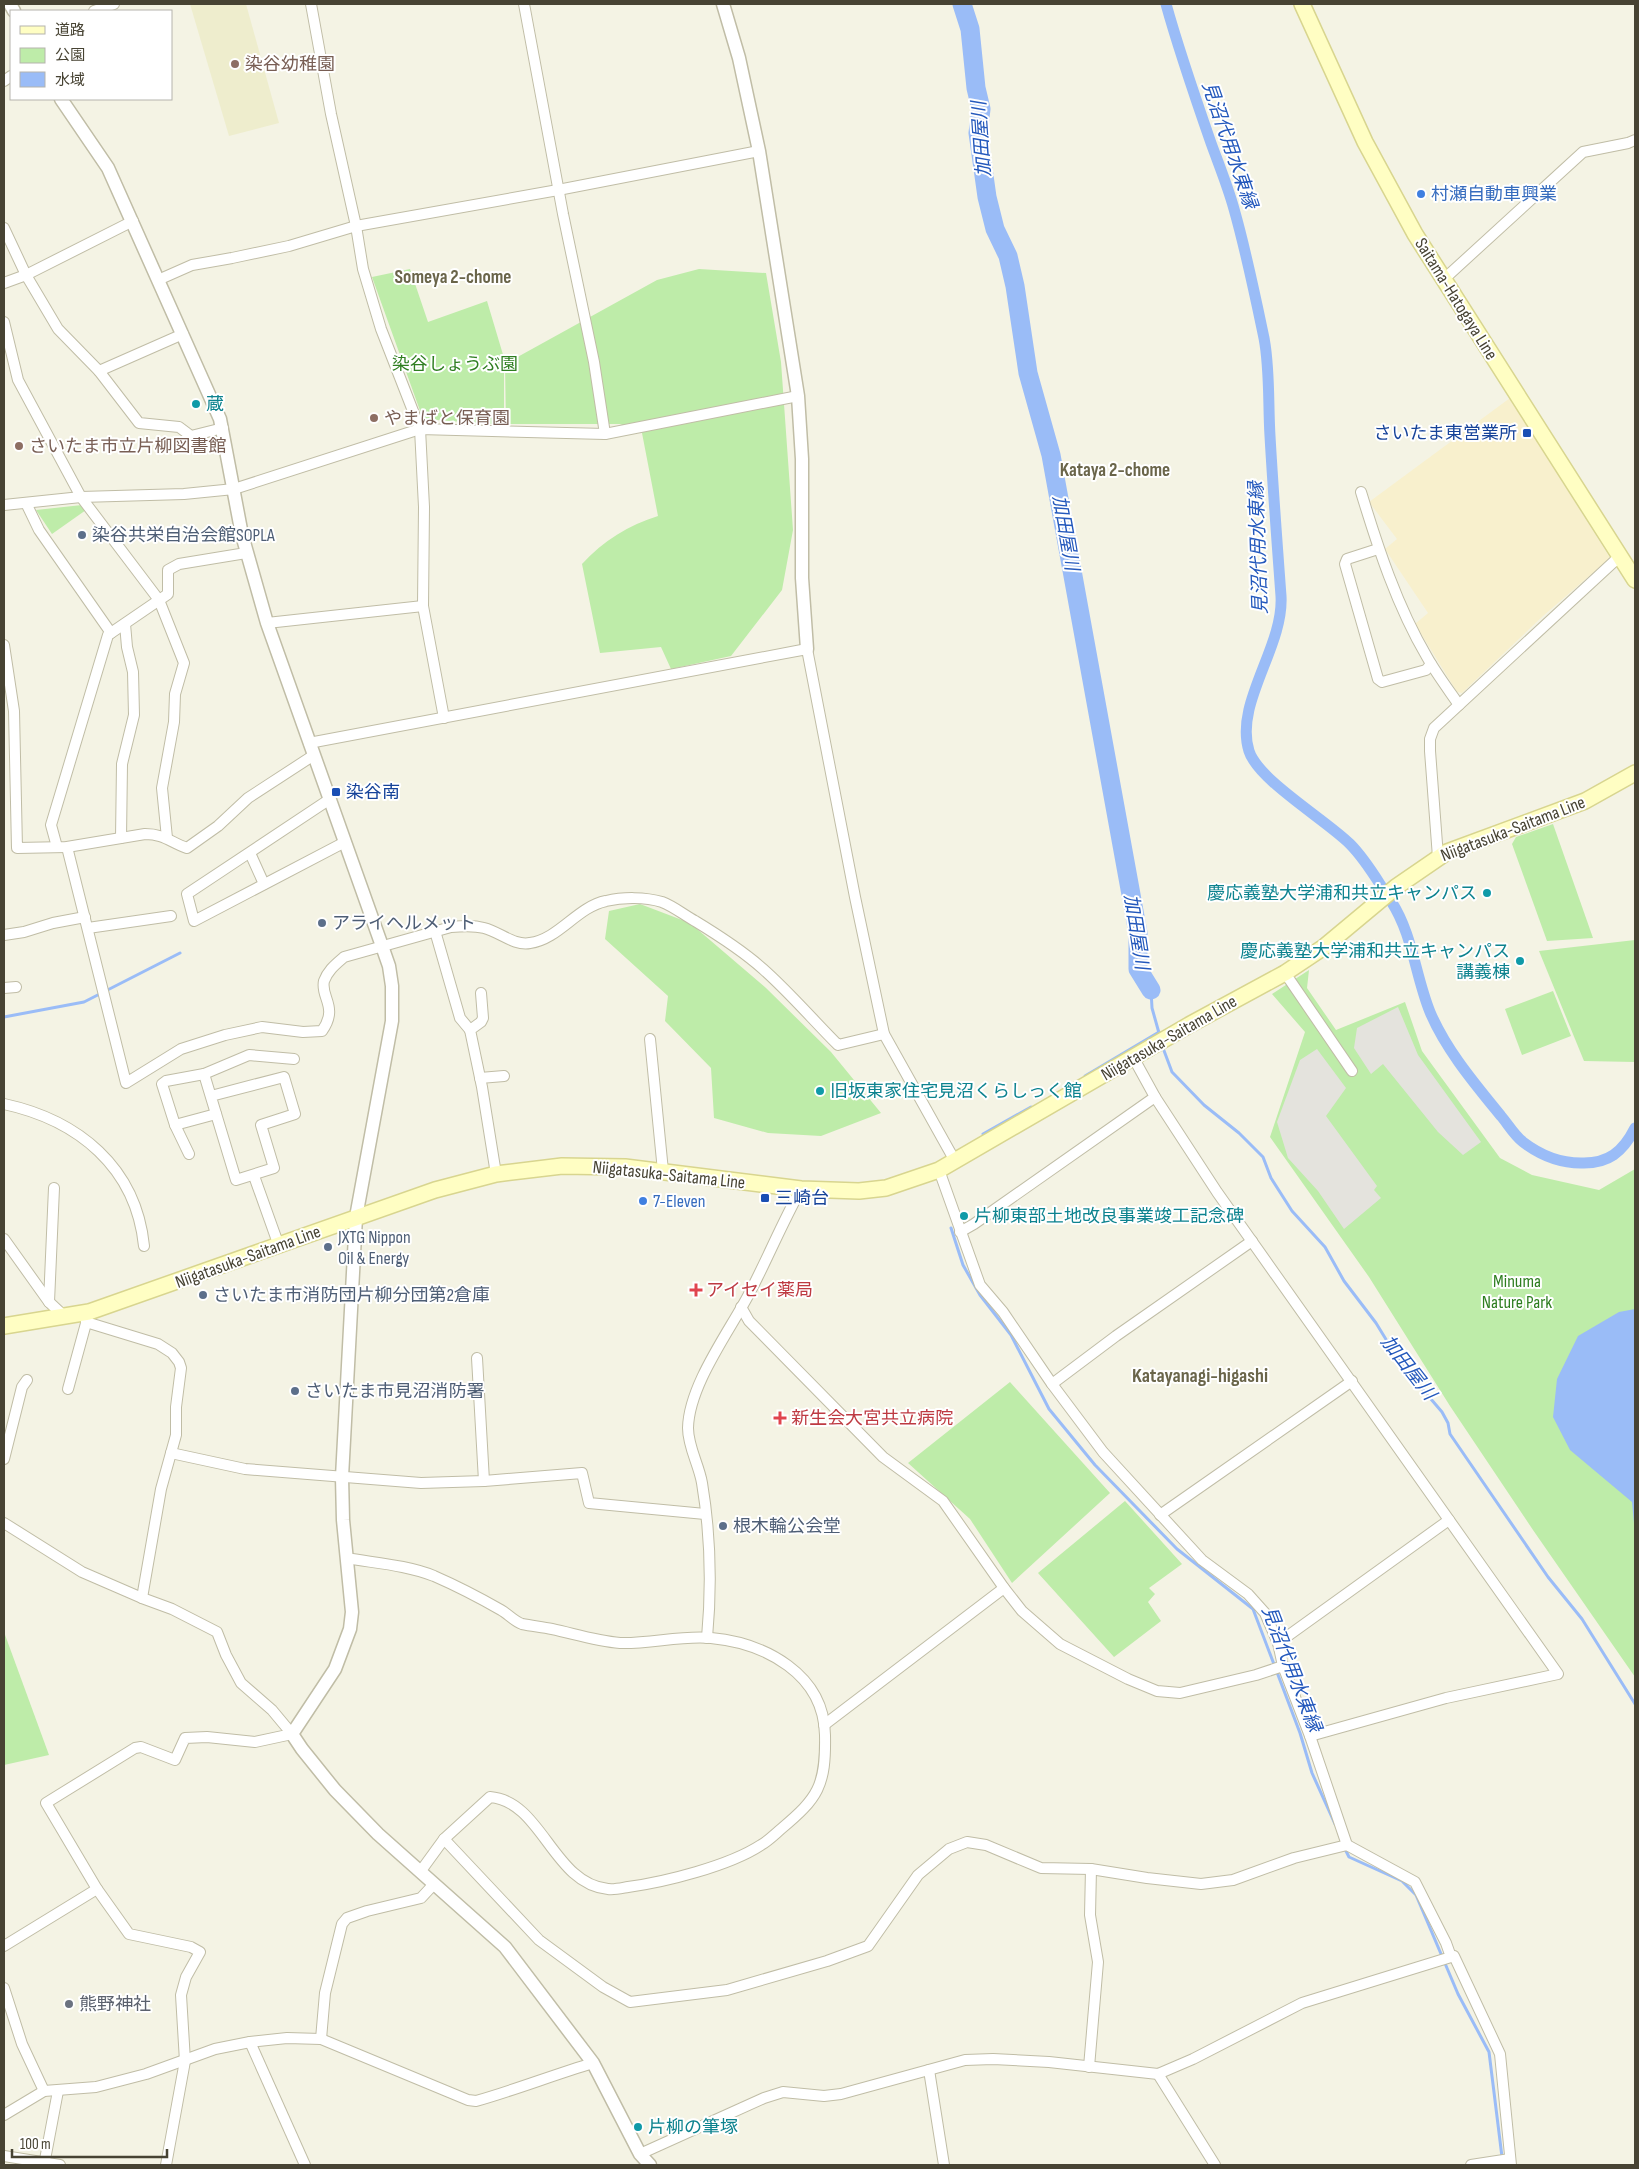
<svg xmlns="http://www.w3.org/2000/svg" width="1639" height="2169" viewBox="0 0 1639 2169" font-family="'Sofia Sans Condensed','Noto Sans JP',sans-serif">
<rect width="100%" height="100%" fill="#f4f3e4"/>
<polygon fill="#f8f0cd" points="1510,398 1610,558 1543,616 1462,693 1457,692 1415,624 1428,613 1385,549 1397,539 1369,502"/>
<polygon fill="#eeedcd" points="190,4 246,4 279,123 229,136"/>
<g fill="#beeca9">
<polygon points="410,269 428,322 487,301 504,358 504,425 423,419 372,277"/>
<path d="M699 269 766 273 781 362 793 530 782 590 731 656 671 669 661 647 600 653 582 564C603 541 629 525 658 516L642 433 620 424H506L505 364 657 280Z"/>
<polygon points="82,505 86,510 52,534 36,510"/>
<polygon points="1553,824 1593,938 1547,941 1512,844 1516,837"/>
<polygon points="640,904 690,923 766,988 831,1052 881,1113 821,1136 768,1133 714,1118 711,1068 665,1021 668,996 605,939 609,911"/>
<polygon points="1635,940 1635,1062 1584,1061 1539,951"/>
<polygon points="1309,970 1307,988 1336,1030 1405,1002 1422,1051 1500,1158 1532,1175 1599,1190 1635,1169 1635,1677 1533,1530 1450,1406 1369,1277 1270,1137 1305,1032 1272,994"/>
<polygon points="1553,991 1571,1036 1522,1055 1505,1009"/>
<polygon points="1010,1382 1110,1493 1012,1583 970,1519 908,1463"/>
<polygon points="1125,1501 1182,1564 1149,1588 1155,1594 1148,1602 1161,1621 1114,1657 1038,1573"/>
<polygon points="4,1632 49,1755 4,1765"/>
</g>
<g fill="#e4e3dd">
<polygon points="1398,1007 1418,1055 1481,1142 1463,1155 1438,1132 1383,1064 1371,1074 1354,1048 1357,1028"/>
<polygon points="1317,1049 1346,1088 1326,1116 1377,1186 1374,1190 1381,1198 1344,1229 1318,1191 1288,1158 1277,1122 1300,1060"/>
</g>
<polygon fill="#9abcf7" points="1635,1309 1635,1534 1632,1502 1570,1450 1553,1417 1557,1379 1578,1336 1619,1312"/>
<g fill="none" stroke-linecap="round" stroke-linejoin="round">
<g stroke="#9abcf7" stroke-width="3">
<polyline points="1151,990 1152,1008 1159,1033"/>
<polyline points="4,1017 84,1002 180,953"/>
<polyline points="1163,1048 1172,1072 1204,1105 1239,1133 1263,1157 1271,1178 1292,1211 1325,1247 1344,1281 1376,1323 1401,1364 1442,1412 1448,1423 1450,1434 1548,1577 1582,1619 1635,1704"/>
<polyline points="1085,1076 1159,1032"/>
<polyline points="983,1134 1031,1107"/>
<polyline points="951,1228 963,1265 980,1295 1011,1335 1049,1409 1095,1465 1177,1549 1253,1609 1300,1733 1312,1773 1335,1824"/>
<polyline points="1345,1849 1349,1857 1402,1881 1416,1895 1458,1994 1489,2052 1503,2165"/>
</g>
<path stroke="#9abcf7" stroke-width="11" d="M1166 4C1179 51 1195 97 1211 143 1219 165 1228 187 1234 209 1246 251 1255 295 1264 338 1270 369 1268 404 1270 436 1273 489 1277 542 1281 596 1284 647 1234 703 1249 751 1258 780 1326 820 1350 844 1367 861 1378 882 1391 901 1413 935 1415 975 1430 1012 1446 1050 1475 1084 1501 1116 1508 1124 1514 1135 1523 1142 1540 1155 1560 1163 1581 1163 1608 1164 1623 1152 1635 1128"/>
<polyline stroke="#9abcf7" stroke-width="19" points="962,4 970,29 976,88 981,109 978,133 987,197 995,229 1008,256 1015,286 1028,373 1051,455 1138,933 1138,969 1151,990"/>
<defs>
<g id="minor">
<polyline points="311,4 331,114 356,226 363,269 381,329 420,429 424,507 423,606 444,718"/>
<polyline points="524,4 563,214 594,362 605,434"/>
<polyline points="94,11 114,4"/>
<polyline points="4,81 11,76"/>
<polyline points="4,228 26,275 58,329 99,371 139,423 179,427 191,436 223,428"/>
<polyline points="158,280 192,265 232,258 289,246 356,226 558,190 759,151"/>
<polyline points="1443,280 1583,152 1628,143 1635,140"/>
<polyline points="4,283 26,275 133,221"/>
<polyline points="4,322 18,380 81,497 159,600 184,663 175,694 174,722 162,788 167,838"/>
<polyline points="99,371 183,334"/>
<path d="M1361 492C1378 548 1397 606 1427 657 1436 673 1448 689 1459 705"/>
<polyline points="26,503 39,530 111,633"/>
<polyline points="4,505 81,497 184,494 234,489 420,429 605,434 798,396"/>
<polyline points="1378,549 1347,559 1345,564 1378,679 1382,682 1426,670 1431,664"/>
<polyline points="267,623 423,606"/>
<path d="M4 645 14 711 17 848 67 847 145 834C164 834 170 842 187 848L218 826 248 798 314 755"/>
<polyline points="309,743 807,649 855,897 884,1034 955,1161"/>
<polyline points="330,799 187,894 194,921 345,842"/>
<polyline points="121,838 122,764 134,715 133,672 127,647 125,624"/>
<polyline points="57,847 51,825 108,635 168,594 168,570 179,564 246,553"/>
<path d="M67 847 126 1083 181 1049 225 1035 262 1027 303 1032 322 1031C339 1007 320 997 324 981 328 970 336 964 344 957L451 927C462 926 473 925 484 928 500 932 514 946 530 943 559 939 577 907 606 901 623 897 645 897 662 902 673 906 684 915 695 921 718 935 743 951 763 969 789 992 813 1020 838 1045L884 1034"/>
<polyline points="250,853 264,884"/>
<polyline points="1438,857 1430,751 1430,739 1434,728 1620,556"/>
<polyline points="88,928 171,916"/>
<polyline points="435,931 460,1018 470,1030"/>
<polyline points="4,935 24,932 53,923 85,917"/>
<polyline points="1285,973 1352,1071"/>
<polyline points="4,988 16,987"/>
<polyline points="481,993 483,1018 481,1022 470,1030 482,1087 496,1174"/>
<polyline points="650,1039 663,1171"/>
<polyline points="204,1074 236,1180 274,1168 261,1125 295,1114 284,1077 211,1096"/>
<polyline points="480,1078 504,1076"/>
<polyline points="1155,1097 1217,1192 1558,1674 1446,1698 1310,1736"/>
<path d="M4 1104C78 1120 136 1167 144 1246"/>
<polyline points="175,1125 216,1114"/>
<polyline points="189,1154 175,1125 162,1084 166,1081 204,1074 249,1055 294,1059"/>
<polyline points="939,1170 980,1285 1003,1312 1052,1384 1103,1452 1202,1560 1248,1594 1265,1613 1278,1643 1283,1666 1310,1736 1347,1845"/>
<polyline points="254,1176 279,1246"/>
<polyline points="960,1232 974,1224 1155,1097 1133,1057"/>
<polyline points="4,1239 49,1302 65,1317"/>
<polyline points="49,1302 54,1188"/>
<polyline points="741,1307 749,1321 883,1457 943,1501 1004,1588 1022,1611 1060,1644 1128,1679 1157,1691 1180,1693 1256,1675 1283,1666"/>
<polyline points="86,1322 158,1344 172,1353 179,1362 181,1368 176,1407 176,1435 161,1489 142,1598"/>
<polyline points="477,1358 484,1481"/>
<polyline points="1052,1384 1116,1336 1252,1241"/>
<polyline points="68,1389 88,1316"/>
<polyline points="171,1453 245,1469 421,1483 484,1481 582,1473 589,1503 705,1514"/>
<polyline points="4,1459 22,1387 27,1380"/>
<polyline points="1160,1515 1352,1381"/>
<polyline points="4,1523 82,1572 142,1598 172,1609 217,1632 226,1655 241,1683 272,1710 292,1734 255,1742 207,1737 185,1738 175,1760 141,1747 135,1748 46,1803 97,1889 129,1934 191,1947 200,1952 186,1977 181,1995 185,2061 166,2165"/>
<path d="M346 1558C374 1563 407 1565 434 1576 457 1586 480 1598 501 1610 508 1614 514 1621 522 1624 532 1626 542 1627 552 1629 575 1634 596 1641 620 1643 650 1644 682 1635 711 1638 765 1643 824 1674 825 1735 826 1786 818 1798 781 1829 774 1835 768 1841 761 1845 729 1866 665 1882 628 1887 622 1888 614 1890 608 1889 553 1884 542 1801 490 1797L444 1839 420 1872"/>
<path d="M707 1638C712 1584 711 1537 702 1483 699 1465 688 1447 688 1428 689 1385 729 1332 749 1294 767 1260 782 1223 801 1189"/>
<polyline points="1278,1643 1449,1520"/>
<polyline points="824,1725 1004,1588"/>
<polyline points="444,1839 539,1940 603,1987 630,2002 727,1990 827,1961 868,1946 918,1875 949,1849 967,1842 986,1845 1041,1868 1091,1869 1147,1878 1201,1884 1233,1880 1294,1858 1347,1845 1415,1882 1446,1943 1451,1957 1302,2003 1193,2059 1158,2074 1049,2062 993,2059 965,2060 841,2094 824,2096 783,2092 764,2098 640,2154"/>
<polyline points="4,1946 97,1889"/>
<polyline points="1454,1956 1500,2054 1511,2165"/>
<polyline points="4,1988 22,2044 44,2091"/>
<polyline points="321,2039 325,1993 342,1924 347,1918 367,1911 421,1898 434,1884"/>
<polyline points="250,2042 305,2165"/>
<polyline points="1089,2067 1098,1962 1090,1915 1091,1869"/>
<polyline points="929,2070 944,2165"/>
<polyline points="1158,2074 1215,2165"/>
<path d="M4 2115 44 2091 96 2087 146 2074 215 2049 250 2042 287 2038 321 2039 468 2100 476 2101C515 2090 553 2075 593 2063"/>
<polyline points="4,2156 60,2165"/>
<polyline points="44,2165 58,2091"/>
<polyline points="1471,2165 1510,2159"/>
</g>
<g id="tertiary">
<polyline points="10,4 14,11"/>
<polyline points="723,4 739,58 759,151 798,396 802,459 802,578 807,649"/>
<polyline points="61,99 108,168 220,419 242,535 267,623 382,946 389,966 392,986 392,1021 356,1217 342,1477 343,1520 352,1612 350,1629 335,1669 292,1734 302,1749 335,1790 378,1834 505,1947 593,2063 640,2154 650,2165"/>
</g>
<g id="secondary">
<polyline points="1302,4 1365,142 1415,234 1635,580"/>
<polyline points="4,1326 89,1312 435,1190 496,1174 562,1166 625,1167 801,1189 859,1191 886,1188 939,1170 1189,1025 1285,973 1324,947 1396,887 1447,852 1585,801 1635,773"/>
</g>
</defs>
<use href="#minor" stroke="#c0bda6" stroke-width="12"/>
<use href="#tertiary" stroke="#c0bda6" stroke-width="15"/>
<use href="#secondary" stroke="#d8d58f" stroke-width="18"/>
<use href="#minor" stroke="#fff" stroke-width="10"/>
<use href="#tertiary" stroke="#fff" stroke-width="12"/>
<use href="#secondary" stroke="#fffec3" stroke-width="15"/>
</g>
<g fill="#8d6e63" stroke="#fff" stroke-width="2">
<circle cx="235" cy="64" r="5"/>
<circle cx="374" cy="418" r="5"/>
<circle cx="19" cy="446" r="5"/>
</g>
<g fill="#3f7fe0" stroke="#fff" stroke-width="2">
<circle cx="1421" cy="194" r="5"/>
<circle cx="643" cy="1201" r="5"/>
</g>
<g fill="#0f9aa8" stroke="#fff" stroke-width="2">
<circle cx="196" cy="404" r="5"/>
<circle cx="1487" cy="893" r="5"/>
<circle cx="1520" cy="961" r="5"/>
<circle cx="820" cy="1091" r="5"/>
<circle cx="964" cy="1216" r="5"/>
<circle cx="638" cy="2127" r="5"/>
</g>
<g fill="#1a4fb4" stroke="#fff" stroke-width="2">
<rect x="1522" y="428" width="10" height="10" rx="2.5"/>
<rect x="331" y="787" width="10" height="10" rx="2.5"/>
<rect x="760" y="1193" width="10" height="10" rx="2.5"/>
</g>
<g fill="#5c6f8a" stroke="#fff" stroke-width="2">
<circle cx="82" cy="535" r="5"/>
<circle cx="322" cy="923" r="5"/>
<circle cx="328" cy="1247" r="5"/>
<circle cx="203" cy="1295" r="5"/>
<circle cx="295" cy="1391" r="5"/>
<circle cx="723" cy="1526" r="5"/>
</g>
<g fill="#e0444e" stroke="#fff" stroke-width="2">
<path d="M693.5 1282.5h5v5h5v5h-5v5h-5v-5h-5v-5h5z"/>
<path d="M777.5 1410.5h5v5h5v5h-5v5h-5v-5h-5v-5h5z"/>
</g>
<circle fill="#6b7280" stroke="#fff" stroke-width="2" cx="69" cy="2004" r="5"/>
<g text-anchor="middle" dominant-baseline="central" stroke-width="4" stroke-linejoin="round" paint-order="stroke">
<g font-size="18" fill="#785e54" stroke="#fff" text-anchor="start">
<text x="245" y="64">染谷幼稚園</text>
<text x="384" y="418">やまばと保育園</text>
<text x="29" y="446">さいたま市立片柳図書館</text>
</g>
<g font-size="18" fill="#366cbe" stroke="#fff" text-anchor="start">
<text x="1431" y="194">村瀬自動車興業</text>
<text x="653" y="1201">7-Eleven</text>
</g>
<g font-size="18" fill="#474333" stroke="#fff">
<text transform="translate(1456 299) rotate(58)">Saitama-Hatogaya Line</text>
<text transform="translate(1513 829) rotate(-21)">Niigatasuka-Saitama Line</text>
<text transform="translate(1169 1038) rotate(-30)">Niigatasuka-Saitama Line</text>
<text transform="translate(669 1175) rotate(6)">Niigatasuka-Saitama Line</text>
<text transform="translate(248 1257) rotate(-20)">Niigatasuka-Saitama Line</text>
</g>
<g font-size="18" fill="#2f7e21" stroke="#fff">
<text x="455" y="364">染谷しょうぶ園</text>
<text x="1517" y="1281">Minuma<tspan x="1517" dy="21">Nature Park</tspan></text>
</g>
<g font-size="18" fill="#0d838f" stroke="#fff" text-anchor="start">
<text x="206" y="404">蔵</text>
<text x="1477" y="893" text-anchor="end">慶応義塾大学浦和共立キャンパス</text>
<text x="1510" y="951" text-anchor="end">慶応義塾大学浦和共立キャンパス<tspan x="1510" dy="21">講義棟</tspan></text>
<text x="830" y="1091">旧坂東家住宅見沼くらしっく館</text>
<text x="974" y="1216">片柳東部土地改良事業竣工記念碑</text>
<text x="648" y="2127">片柳の筆塚</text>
</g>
<g font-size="18" fill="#164399" stroke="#fff" text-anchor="start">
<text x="1517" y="433" text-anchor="end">さいたま東営業所</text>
<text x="346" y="792">染谷南</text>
<text x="775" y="1198">三崎台</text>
</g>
<g font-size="18" fill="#4e5e75" stroke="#fff" text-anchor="start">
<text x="92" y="535">染谷共栄自治会館SOPLA</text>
<text x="332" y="923">アライヘルメット</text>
<text x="338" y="1237">JXTG Nippon<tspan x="338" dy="21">Oil &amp; Energy</tspan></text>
<text x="213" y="1295">さいたま市消防団片柳分団第2倉庫</text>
<text x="305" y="1391">さいたま市見沼消防署</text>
<text x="733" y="1526">根木輪公会堂</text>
</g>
<g font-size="18" fill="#be3a42" stroke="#fff" text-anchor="start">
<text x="706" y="1290">アイセイ薬局</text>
<text x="791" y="1418">新生会大宮共立病院</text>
</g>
<g font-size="18" fill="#5b616d" stroke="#fff" text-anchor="start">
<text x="79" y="2004">熊野神社</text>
</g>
<g font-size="19" font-style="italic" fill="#2358bc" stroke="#fff">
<text transform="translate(982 139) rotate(-94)">加田屋川</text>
<text transform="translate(1229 145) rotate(71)">見沼代用水東縁</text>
<text transform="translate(1065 533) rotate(80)">加田屋川</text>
<text transform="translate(1259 548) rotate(-92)">見沼代用水東縁</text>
<text transform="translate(1136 932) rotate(81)">加田屋川</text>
<text transform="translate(1408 1368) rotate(52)">加田屋川</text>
<text transform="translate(1291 1669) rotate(69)">見沼代用水東縁</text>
</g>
<g font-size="19" font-weight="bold" fill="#6a654a" stroke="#fff">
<text x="453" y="277">Someya 2-chome</text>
<text x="1115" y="470">Kataya 2-chome</text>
</g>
<g font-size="20" font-weight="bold" fill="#6a654a" stroke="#fff">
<text x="1200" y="1376">Katayanagi-higashi</text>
</g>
</g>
<rect width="1639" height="2169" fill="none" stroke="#474333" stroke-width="10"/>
<rect x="10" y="10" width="162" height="90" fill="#ffffff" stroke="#b5b4ad"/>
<rect x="20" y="26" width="25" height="8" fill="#fffec3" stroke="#b5b4ad"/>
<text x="55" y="35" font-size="15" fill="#474333">道路</text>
<rect x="20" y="48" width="25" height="15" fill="#beeca9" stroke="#b5b4ad"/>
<text x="55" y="60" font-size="15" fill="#474333">公園</text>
<rect x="20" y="72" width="25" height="15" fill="#9abcf7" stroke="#b5b4ad"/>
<text x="55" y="85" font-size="15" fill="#474333">水域</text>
<path d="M12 2149v8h155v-8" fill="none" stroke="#474333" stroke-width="2.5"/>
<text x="20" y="2149" font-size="15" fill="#474333" stroke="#ffffff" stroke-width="4" paint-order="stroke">100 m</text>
</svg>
